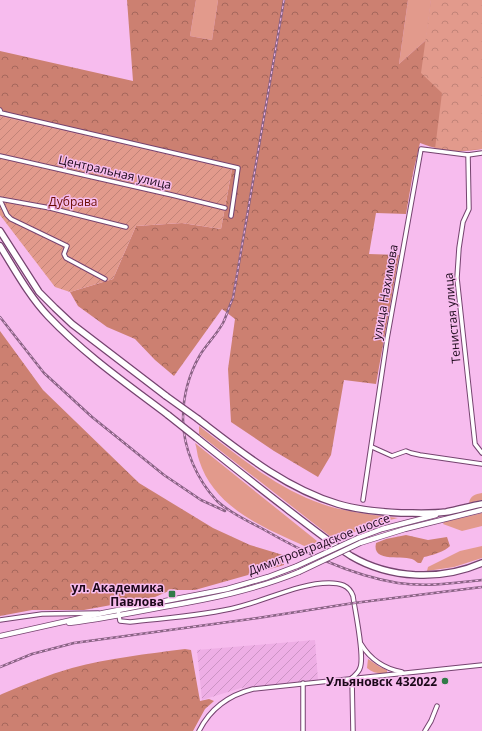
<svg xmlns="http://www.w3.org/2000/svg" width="482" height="731" viewBox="0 0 482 731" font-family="'Open Sans',sans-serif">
<defs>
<pattern id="industrial-furrows" width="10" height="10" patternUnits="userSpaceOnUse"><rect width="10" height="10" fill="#eeaee5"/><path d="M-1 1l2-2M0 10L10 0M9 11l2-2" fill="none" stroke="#cc94c4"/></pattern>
<pattern id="forest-crowns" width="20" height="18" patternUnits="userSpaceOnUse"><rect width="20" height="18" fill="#cc8071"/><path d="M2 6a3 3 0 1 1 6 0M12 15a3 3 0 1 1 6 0" fill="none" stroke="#a5675c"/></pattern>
<pattern id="park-crowns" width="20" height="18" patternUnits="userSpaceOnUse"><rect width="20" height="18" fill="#e29a8c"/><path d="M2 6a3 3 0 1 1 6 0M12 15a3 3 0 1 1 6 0" fill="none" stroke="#c18378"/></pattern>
<pattern id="garden-furrows" width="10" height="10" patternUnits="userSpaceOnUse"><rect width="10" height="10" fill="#e29a8c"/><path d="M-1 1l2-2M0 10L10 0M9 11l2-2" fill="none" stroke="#c18378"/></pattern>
</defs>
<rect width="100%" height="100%" fill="#f7bcee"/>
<polygon fill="url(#industrial-furrows)" points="315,640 318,680 241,688 202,700 197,650"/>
<g fill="#e29a8c">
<polygon points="196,0 218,0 212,40 190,36"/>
<polygon points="408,0 431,0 426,40 399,64"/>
<path d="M199 426C236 454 271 484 314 501 341 512 369 514 398 518L374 524 335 540 199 434Z"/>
<path d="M195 443 322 545 313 550C270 530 215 511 199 460 197 455 197 448 195 443Z"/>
<path d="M482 493V500L469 503C470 496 475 494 482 493Z"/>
<polygon points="482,513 482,526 462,531 443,524 444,522"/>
<polygon points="482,546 482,558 454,567 427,571 428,567 460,551"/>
<path d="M368 659 380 667 387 670V673C379 674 373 673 367 668Z"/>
</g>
<g fill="url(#forest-crowns)">
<path d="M127 0H196L190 36 212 40 218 0H408L399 64 426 40 431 0H482V149C460 153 440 151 420 143L413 173 406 214 376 213 369 254 399 255 376 384 344 380 331 455 318 477 274 451 231 422 228 369 235 319 222 309 174 376 155 360 135 339 107 327 78 306 70 292 113 279 136 226 182 223 221 229 232 169 0 116V51L133 81Z"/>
<polygon points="0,331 43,390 139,483 213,528 250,545 283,555 284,565 195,590 171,590 155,597 84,610 32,610 0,616"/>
<path d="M406 535 428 540 447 537 450 546C446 551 430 556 424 557L421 563H419C417 563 416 561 414 560 405 554 371 564 376 543L386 539Z"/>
<path d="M185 649 191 650 200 701 209 699 214 701 205 709 193 731H0V695L2 694C25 684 48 675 72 668 109 658 147 654 185 649Z"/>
</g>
<polygon fill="url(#park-crowns)" points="431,0 482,0 482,149 457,151 435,149 442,93 421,73"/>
<polygon fill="url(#garden-furrows)" points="0,116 232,169 221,229 182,223 136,226 113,279 70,292 55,287 0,215"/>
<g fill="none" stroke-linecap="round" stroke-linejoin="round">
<defs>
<g id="minor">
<polyline points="0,110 1,113 238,168 231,216"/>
<polyline points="468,155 469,209 463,222 459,248 457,278 475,444 482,453"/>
<polyline points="0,156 172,195 225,208"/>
<polyline points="0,199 50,208 126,227"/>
<polyline points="0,200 7,215 11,219 67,246 64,254 66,258 105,279"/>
<polyline points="372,447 392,456 406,451 411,453 420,455 482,464"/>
<polyline points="363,500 387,339 421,149 468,155 482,153"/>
<path d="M118 610 120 621 130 622C164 618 204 616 238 607 267 600 300 583 329 583 340 583 349 585 353 596 355 611 365 657 360 668 359 672 355 675 352 678"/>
<polyline points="0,620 42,614 98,613"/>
<path d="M361 644C370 659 385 669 402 672"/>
<polyline points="352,678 353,731"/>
<path d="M199 731C210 709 229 695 253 689L482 665"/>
<polyline points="303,731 303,683"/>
<polyline points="425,731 431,721 437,706"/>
</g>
<g id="major">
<polyline points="358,538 382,529 436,515"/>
<polyline points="360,543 405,529 482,510"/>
<path d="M69 623C101 619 132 613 163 607 210 599 255 590 299 572"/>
<polyline points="0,636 103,613 227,589 268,577 297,566"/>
</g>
<g id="highway">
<polyline points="0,231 39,292 55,308 72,324 166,396"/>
<path d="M0 246C15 270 29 296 48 316 84 354 127 384 168 415"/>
<path d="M198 419C241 452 285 488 338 504 358 510 380 512 401 513 416 513 432 514 446 512 458 510 470 506 482 504"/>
<path d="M197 438C227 462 257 486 287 509 308 525 329 542 351 556 390 579 441 581 482 563"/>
</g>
</defs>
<use href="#minor" stroke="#75436f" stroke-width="5.5"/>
<use href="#major" stroke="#75436f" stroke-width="6"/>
<use href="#highway" stroke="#75436f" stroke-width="8"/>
<use href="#minor" stroke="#fff" stroke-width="3.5"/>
<use href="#major" stroke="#fff" stroke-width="4.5"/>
<use href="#highway" stroke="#fff" stroke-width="5.5"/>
<defs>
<g id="rail">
<path d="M284 0 233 298C229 306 227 315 223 323 217 334 207 344 200 355 189 374 183 397 183 419 183 448 197 480 217 501 230 513 246 520 261 528 303 552 349 575 398 583 426 587 454 583 482 580"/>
<polyline points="0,317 44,373 92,417 164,475 201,500 225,511"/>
<polyline points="0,667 32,654 74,643 258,618 354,603 482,587"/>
</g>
</defs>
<use href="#rail" stroke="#896284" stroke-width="2.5"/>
<use href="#rail" stroke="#f7bcee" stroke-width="1" stroke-dasharray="3" stroke-linecap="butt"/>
<defs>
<g id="major-bridge">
<polyline points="297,566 358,538"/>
<polyline points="299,572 360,543"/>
</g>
<g id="highway-bridge">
<polyline points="166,396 198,419"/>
<polyline points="168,415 197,438"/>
</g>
</defs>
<use href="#major-bridge" stroke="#75436f" stroke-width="6" stroke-linecap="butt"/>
<use href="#highway-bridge" stroke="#75436f" stroke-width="8" stroke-linecap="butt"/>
<use href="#major-bridge" stroke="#fff" stroke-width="4.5"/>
<use href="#highway-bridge" stroke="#fff" stroke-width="5.5"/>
</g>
<g fill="#317b48" stroke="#f7bcee" stroke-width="1.5">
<rect x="168" y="590" width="8" height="8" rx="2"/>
<circle cx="445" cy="681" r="4"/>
</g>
<g text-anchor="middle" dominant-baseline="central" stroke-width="3" stroke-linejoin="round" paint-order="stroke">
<g font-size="12" fill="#1c081a" stroke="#f7bcee">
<text transform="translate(115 172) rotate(13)">Центральная улица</text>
<text transform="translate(385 292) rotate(-80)">улица Нахимова</text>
<text transform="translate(452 318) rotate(-95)">Тенистая улица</text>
<text transform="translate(319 544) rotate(-21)">Димитровградское шоссе</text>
</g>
<g font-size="12" fill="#6a0c01" stroke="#f7bcee">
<text x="73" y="201">Дубрава</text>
</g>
<g font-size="12" font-weight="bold" fill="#1c081a" stroke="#f7bcee" text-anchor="end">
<text x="164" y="587">ул. Академика<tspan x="164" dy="14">Павлова</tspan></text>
<text x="437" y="681">Ульяновск 432022</text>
</g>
</g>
</svg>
